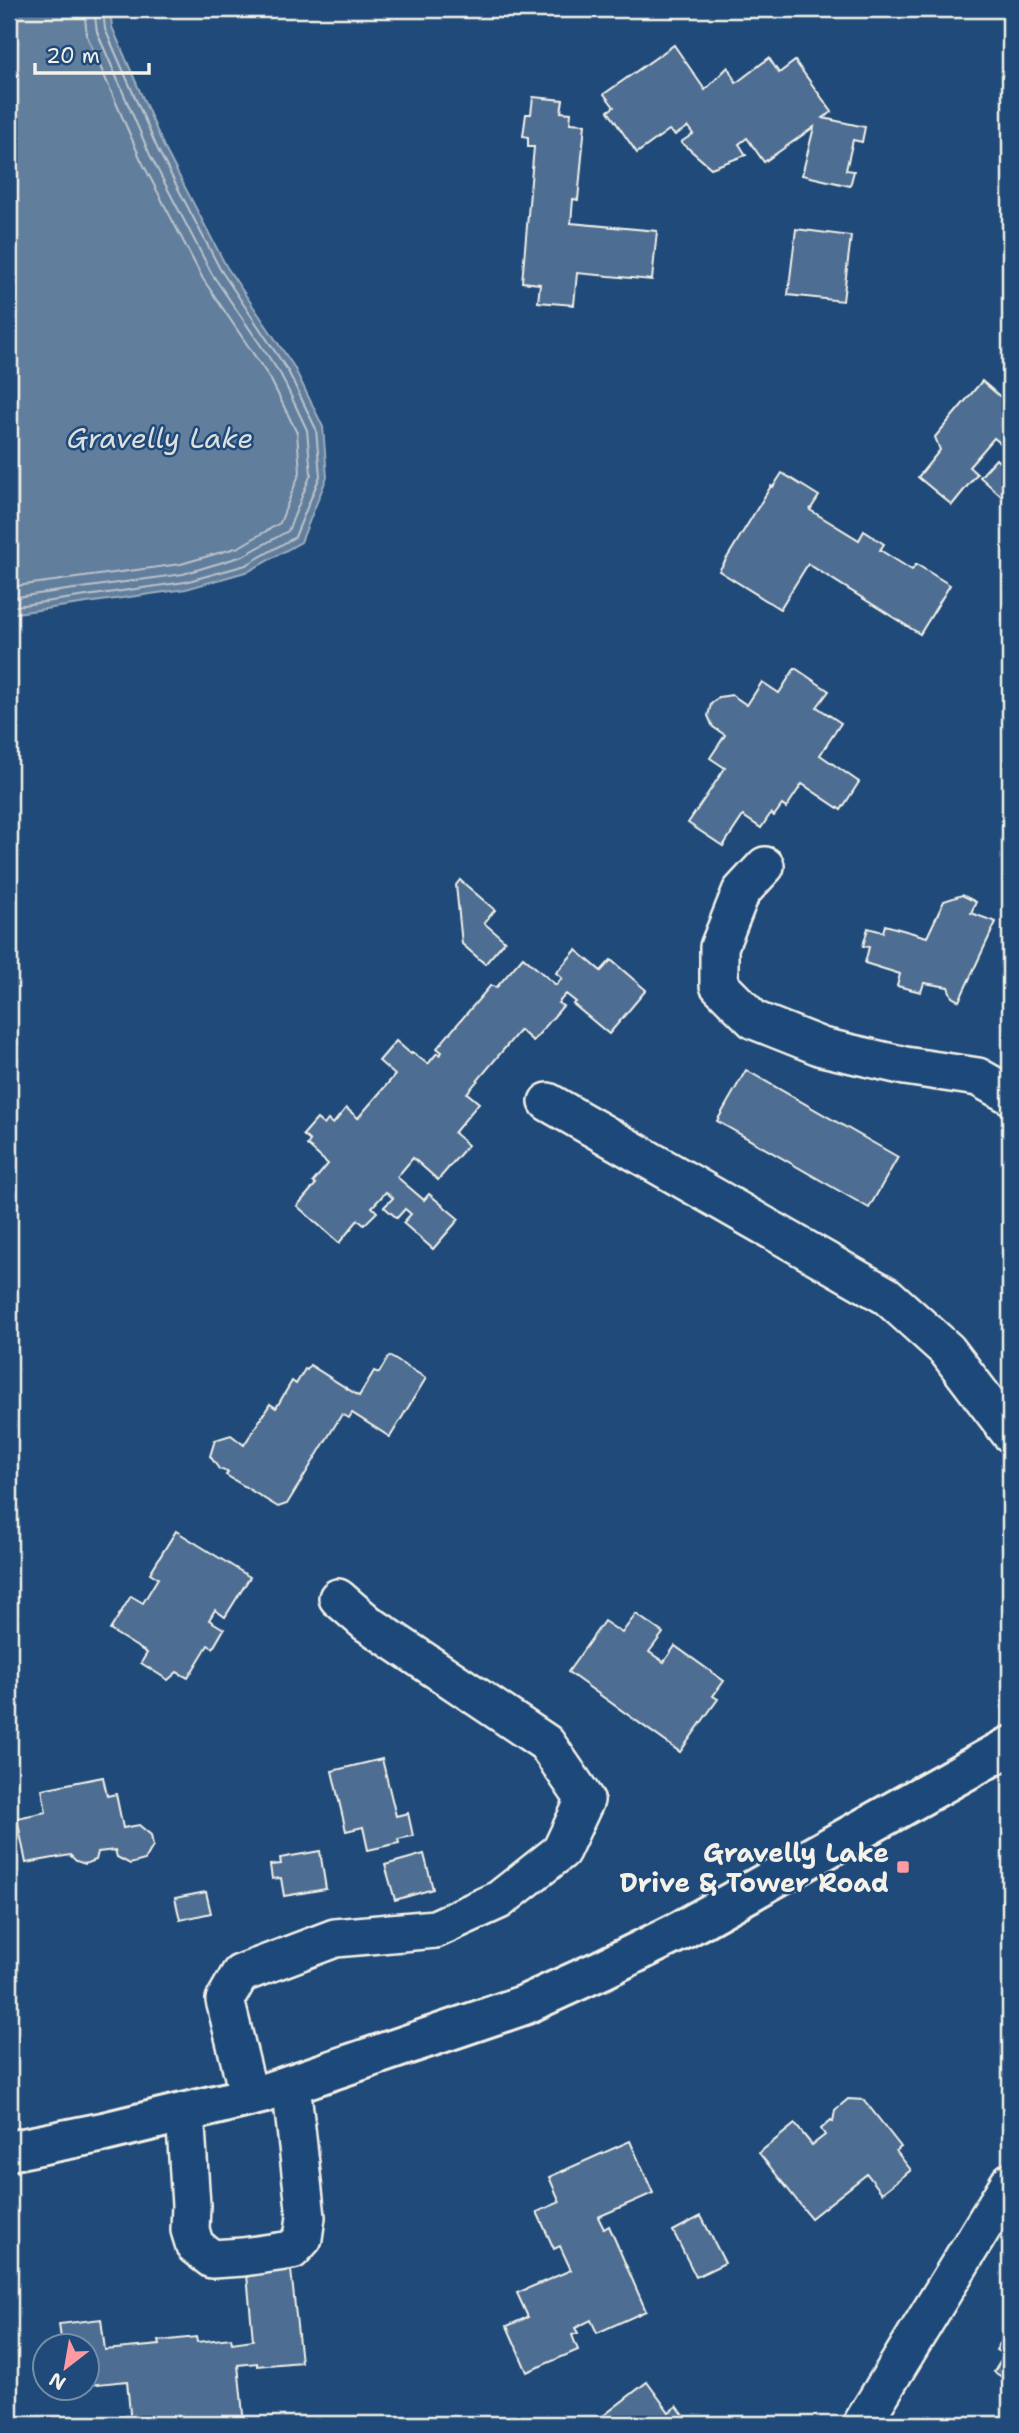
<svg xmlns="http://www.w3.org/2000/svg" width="1019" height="2433" viewBox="0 0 1019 2433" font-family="'Shantell Sans',sans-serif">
<rect width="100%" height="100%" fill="#1f4a7a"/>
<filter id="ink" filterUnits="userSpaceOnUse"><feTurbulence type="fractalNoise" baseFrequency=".0143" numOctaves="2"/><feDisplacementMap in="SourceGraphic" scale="14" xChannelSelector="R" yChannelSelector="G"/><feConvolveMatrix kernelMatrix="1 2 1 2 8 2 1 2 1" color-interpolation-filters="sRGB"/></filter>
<g filter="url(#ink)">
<polygon fill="#627e9d" stroke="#9cacbb" stroke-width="2" points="9,9 110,9 112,27 164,147 226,266 294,367 323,427 327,477 301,542 249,571 186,589 9,614"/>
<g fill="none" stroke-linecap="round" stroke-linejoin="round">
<g stroke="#bac3ca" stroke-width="2">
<polyline points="9,587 181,564 239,547 280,523 300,472 297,433 271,380 203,279 141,160 87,36 84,9"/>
<polyline points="9,598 183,574 243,556 288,531 311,474 307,430 281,375 212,274 150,155 97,32 94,9"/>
<polyline points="9,607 185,582 246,565 295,537 320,476 316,429 288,371 220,269 158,150 105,29 103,9"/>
</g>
</g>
<g fill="#4d6e92" stroke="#f4f1e8" stroke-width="2">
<polygon points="674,45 705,90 728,67 736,83 769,58 779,73 795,61 832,112 823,118 865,127 862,142 853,140 846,170 854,171 850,186 802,175 814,127 764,162 747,138 739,144 746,155 711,168 681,142 693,134 688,127 675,135 669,130 637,153 608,111 614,107 604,94"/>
<polygon points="533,97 563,100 561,112 571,113 570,123 585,124 578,200 573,199 571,223 657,231 652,280 577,273 574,305 538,302 540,284 522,282 534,147 528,147 528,137 523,136 526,114 531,114"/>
<polygon points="796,229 851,236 843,301 788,295"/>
<polygon points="982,381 1010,405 1010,504 980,477 996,459 999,462 1009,450 994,438 969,467 977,474 952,505 918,477 940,450 935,437"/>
<polygon points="782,473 819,496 810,510 859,540 864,531 884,544 880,550 912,570 916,564 950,585 920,634 808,564 780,609 719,571 771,486 773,487"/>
<polygon points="795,668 829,691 817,707 841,723 820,755 859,782 841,810 802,784 786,808 782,805 774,816 771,813 761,828 743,816 723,846 688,823 725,768 710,758 725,735 713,727 708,716 711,704 719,697 732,695 747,705 762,682 779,693"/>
<polygon points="460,880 495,910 484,923 505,941 485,964 462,944 456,885"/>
<polygon points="962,895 976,902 971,913 996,922 959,1001 952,997 948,987 924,983 921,992 897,986 900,974 865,963 869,947 863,946 868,928 883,932 885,925 927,937 944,901"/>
<polygon points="576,950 601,971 611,960 646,990 609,1034 573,1004 576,1002 566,994 558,1003 563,1006 533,1041 520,1030 467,1093 479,1103 454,1133 468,1145 438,1180 413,1158 397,1177 424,1200 429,1194 459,1219 433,1249 403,1223 411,1214 405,1209 397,1218 384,1207 393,1198 386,1192 372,1207 377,1212 364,1225 358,1220 339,1243 297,1206 316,1184 313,1182 328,1164 307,1145 310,1141 303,1135 317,1119 324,1125 328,1120 333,1124 346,1108 358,1118 395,1075 379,1061 396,1041 411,1054 412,1052 428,1064 437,1053 439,1055 442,1052 437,1048 491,985 496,988 523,957 556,985 562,978 556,973"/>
<polygon points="746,1070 898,1157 869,1208 717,1121"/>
<polygon points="389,1356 426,1378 390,1437 352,1413 349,1418 342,1414 287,1504 278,1507 226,1475 228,1472 219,1469 210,1456 215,1440 231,1435 244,1445 270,1404 276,1408 292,1381 296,1384 305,1369 307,1370 310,1365 359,1396 374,1371 379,1373"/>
<polygon points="176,1531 250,1577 225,1617 215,1610 209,1620 224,1629 213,1648 208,1645 188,1678 177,1672 168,1680 141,1663 147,1653 110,1630 131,1596 143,1603 158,1578 150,1573"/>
<polygon points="636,1614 663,1633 649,1652 664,1662 675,1646 724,1681 713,1696 718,1699 680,1752 568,1672 604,1621 622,1633"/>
<polygon points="382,1759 396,1816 408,1813 413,1836 398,1839 399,1843 368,1850 363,1827 346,1831 332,1771"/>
<polygon points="103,1777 107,1796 116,1794 123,1828 139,1825 151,1835 153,1846 145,1860 130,1864 117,1857 115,1850 98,1852 96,1860 85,1864 76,1861 70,1855 26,1863 17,1818 46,1812 42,1789"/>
<polygon points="320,1851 326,1889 284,1896 281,1878 272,1879 270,1865 281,1864 280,1858"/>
<polygon points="424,1854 433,1889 395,1900 385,1865"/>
<polygon points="206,1892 211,1913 180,1920 175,1898"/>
<polygon points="848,2099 864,2100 901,2147 896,2151 911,2170 882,2193 867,2174 811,2218 759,2153 795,2124 812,2145 825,2135 821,2129 831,2120 833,2122 835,2110"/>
<polygon points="630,2141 653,2193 598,2217 604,2229 609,2226 646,2311 597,2333 591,2320 575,2328 578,2333 572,2335 578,2350 527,2372 507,2326 528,2317 517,2293 571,2270 560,2246 554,2249 537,2212 560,2202 549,2177"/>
<polygon points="701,2216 725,2263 696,2277 673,2231"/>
<polygon points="291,2270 301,2362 257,2366 257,2363 238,2365 244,2424 131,2424 127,2381 88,2385 88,2346 62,2346 59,2324 101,2319 105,2350 160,2345 159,2341 196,2337 197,2342 231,2338 232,2343 253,2340 247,2275"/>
<polygon points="1010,2327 1010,2382 994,2372 1004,2355 996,2350"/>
<polygon points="647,2382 669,2412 677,2406 690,2424 601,2424 598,2420"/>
</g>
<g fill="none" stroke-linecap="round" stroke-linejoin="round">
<defs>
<g id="minor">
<polyline points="765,866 741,892 719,947 719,985 754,1020 822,1047 905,1066 978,1077 1010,1095"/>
<polyline points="548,1102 887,1296 947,1350 1010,1433"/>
<polyline points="249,2097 225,2000 240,1974 335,1938 435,1929 499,1900 561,1851 585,1800 546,1743 367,1623 338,1598"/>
<polyline points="185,2112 191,2205 190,2230 195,2246 212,2259 243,2257 292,2250 303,2238 306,2217 291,2084"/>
<polyline points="862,2424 1010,2182"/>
</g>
<polyline id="major" points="9,2151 104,2132 265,2093 524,2005 603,1969 680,1931 1010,1746"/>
</defs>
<use href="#minor" stroke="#f4f1e8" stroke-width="42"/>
<use href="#major" stroke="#f4f1e8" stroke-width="44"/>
<use href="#minor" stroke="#1f4a7a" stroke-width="37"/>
<use href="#major" stroke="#1f4a7a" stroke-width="38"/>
</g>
</g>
<rect fill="#ff9aa2" stroke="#1f4a7a" stroke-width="2.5" x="896" y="1860" width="14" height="14" rx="3.5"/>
<g text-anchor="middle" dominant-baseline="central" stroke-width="5" stroke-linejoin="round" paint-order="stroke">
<g font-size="26" font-weight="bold" fill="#f4f1e8" stroke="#1f4a7a" text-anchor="end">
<text x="889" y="1852">Gravelly Lake<tspan x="889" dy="30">Drive &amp; Tower Road</tspan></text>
</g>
<g font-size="28" font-style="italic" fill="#dee0dd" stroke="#1f4a7a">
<text x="160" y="438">Gravelly Lake</text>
</g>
</g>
<rect width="1019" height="2433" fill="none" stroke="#1f4a7a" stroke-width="35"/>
<rect x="18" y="18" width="984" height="2398" fill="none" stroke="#f4f1e8" stroke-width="2.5" filter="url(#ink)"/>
<g transform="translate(66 2367) rotate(211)"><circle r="33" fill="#1f4a7a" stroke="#748da6" stroke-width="2"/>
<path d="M0-5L12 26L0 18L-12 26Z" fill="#ff9aa2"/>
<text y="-10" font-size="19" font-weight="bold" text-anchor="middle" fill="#f4f1e8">N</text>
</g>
<path d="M35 63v10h114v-10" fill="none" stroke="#f4f1e8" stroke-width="3.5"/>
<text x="46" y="63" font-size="21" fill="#f4f1e8" stroke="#1f4a7a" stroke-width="5" paint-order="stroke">20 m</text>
</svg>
